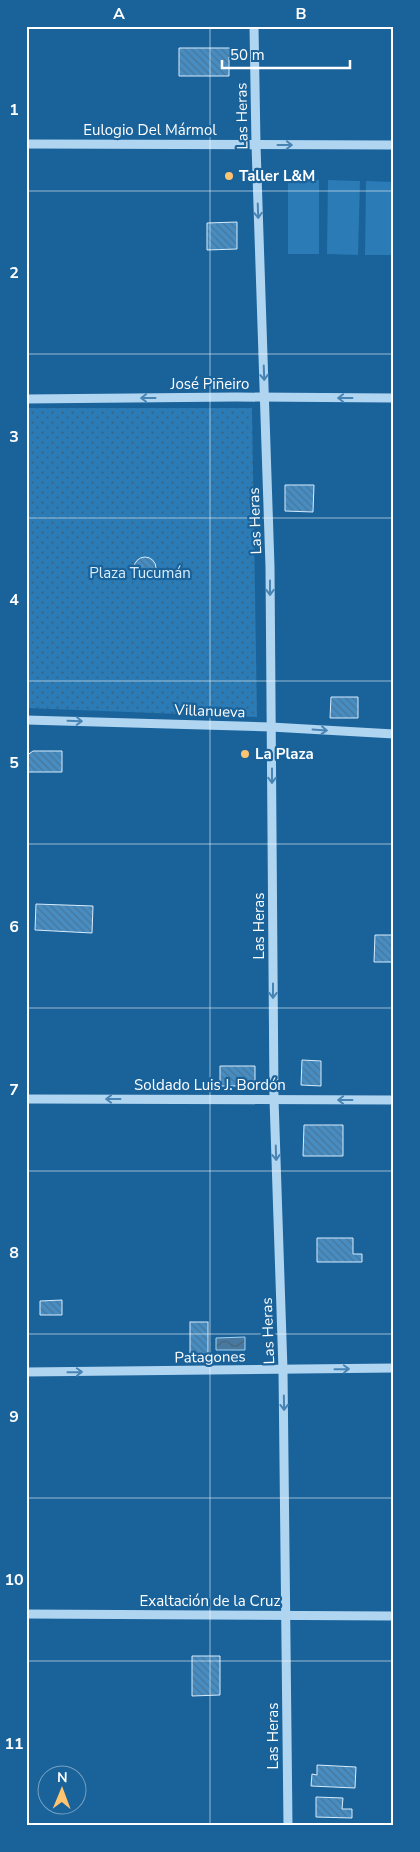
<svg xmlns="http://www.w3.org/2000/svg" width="420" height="1852" viewBox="0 0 420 1852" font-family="'Nunito Sans',sans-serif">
<defs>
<pattern id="grass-dots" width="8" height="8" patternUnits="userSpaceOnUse" patternTransform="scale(1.25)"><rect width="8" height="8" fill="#2a7bb6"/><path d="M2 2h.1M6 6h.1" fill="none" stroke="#3b6481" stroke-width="1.8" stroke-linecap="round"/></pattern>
<pattern id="water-waves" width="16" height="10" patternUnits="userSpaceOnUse" patternTransform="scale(1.25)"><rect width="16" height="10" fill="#487aa1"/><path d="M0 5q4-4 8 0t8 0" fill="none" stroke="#4a6376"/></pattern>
<pattern id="building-back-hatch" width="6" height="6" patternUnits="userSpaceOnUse" patternTransform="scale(1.25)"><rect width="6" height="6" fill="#478dc2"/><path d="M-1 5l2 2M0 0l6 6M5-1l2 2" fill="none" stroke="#497699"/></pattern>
</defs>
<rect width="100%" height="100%" fill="#1a629a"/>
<polygon fill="url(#grass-dots)" points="26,408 252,408 257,717 26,708"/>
<g fill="#2a7bb6">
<rect x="288" y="180" width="31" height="74"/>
<polygon points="328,180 360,181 358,255 327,254"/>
<polygon points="366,181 394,182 394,255 365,255"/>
</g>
<polygon fill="url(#water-waves)" stroke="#a3d2f3" points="245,1337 245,1350 216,1350 216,1338"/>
<g fill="url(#building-back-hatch)" stroke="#d7ecfc">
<polygon points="179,48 236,48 236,57 229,57 229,76 179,76"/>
<polygon points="237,222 237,249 207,250 207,223"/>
<polygon points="285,485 314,485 313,512 285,511"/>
<circle cx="145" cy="568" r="11"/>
<polygon points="331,697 358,697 358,718 330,718"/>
<polygon points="33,751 62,751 62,772 26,772 26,756"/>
<polygon points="36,904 93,906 92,933 35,930"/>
<polygon points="375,935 394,935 394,962 374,962"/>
<polygon points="302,1060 321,1061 321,1086 301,1085"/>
<polygon points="220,1066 255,1066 255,1084 251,1086 220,1086"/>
<polygon points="304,1125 343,1125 343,1156 303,1156"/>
<polygon points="317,1238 353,1238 353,1254 362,1254 362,1262 317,1262"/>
<polygon points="62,1300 62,1315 40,1315 40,1301"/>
<rect x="190" y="1322" width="18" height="39"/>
<polygon points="192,1656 220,1656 220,1695 192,1696"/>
<polygon points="317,1765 356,1767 355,1788 311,1786 312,1774 317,1775"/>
<polygon points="316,1797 343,1798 342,1809 352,1809 352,1818 316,1817"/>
</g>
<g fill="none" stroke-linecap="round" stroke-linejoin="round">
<g stroke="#b0d5f1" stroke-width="9">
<polyline points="254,26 256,145 270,567 274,1099 283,1370 288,1826"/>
<polyline points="26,144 394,145"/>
<polyline points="26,399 236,397 394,398"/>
<polyline points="26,720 271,727 394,734"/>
<polyline points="26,1099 394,1100"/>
<polyline points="26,1372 394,1368"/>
<polyline points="26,1614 394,1616"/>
</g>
</g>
<defs><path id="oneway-shaft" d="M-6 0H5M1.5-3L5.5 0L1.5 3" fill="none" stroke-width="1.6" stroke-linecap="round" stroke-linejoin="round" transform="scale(1.25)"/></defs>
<g stroke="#4784b4">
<use href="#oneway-shaft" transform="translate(285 145)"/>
<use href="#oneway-shaft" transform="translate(258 211) rotate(88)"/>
<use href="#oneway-shaft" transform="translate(264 373) rotate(88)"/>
<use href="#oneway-shaft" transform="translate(148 398) rotate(180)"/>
<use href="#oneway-shaft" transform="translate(345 398) rotate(-180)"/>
<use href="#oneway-shaft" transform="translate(270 588) rotate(90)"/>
<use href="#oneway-shaft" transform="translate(75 721) rotate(2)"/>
<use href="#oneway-shaft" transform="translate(320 730) rotate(4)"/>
<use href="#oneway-shaft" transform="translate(272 776) rotate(90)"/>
<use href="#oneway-shaft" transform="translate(273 991) rotate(90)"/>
<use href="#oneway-shaft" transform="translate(113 1099) rotate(-180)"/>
<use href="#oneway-shaft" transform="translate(345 1100) rotate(-180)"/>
<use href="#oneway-shaft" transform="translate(276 1153) rotate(88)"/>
<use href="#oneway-shaft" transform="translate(342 1369) rotate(-1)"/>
<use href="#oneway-shaft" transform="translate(75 1372) rotate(-1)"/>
<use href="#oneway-shaft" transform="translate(284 1403) rotate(89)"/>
</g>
<path fill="none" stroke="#fff" stroke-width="1" stroke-opacity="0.55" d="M210 26V1826M26 191H394M26 354H394M26 518H394M26 681H394M26 844H394M26 1008H394M26 1171H394M26 1334H394M26 1498H394M26 1661H394"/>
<g fill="#ffc470" stroke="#1a629a" stroke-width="2">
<circle cx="229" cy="176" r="5"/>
<circle cx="245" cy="754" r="5"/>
</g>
<g text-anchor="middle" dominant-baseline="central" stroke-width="4.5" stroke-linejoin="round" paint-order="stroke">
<g font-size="15" fill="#fff" stroke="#1a629a">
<text transform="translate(242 116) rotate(-91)">Las Heras</text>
<text x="150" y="130">Eulogio Del Mármol</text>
<text x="210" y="384">José Piñeiro</text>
<text transform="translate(255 521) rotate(-92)">Las Heras</text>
<text transform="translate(210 711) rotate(2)">Villanueva</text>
<text transform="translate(259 926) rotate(-90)">Las Heras</text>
<text x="210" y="1085">Soldado Luis J. Bordón</text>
<text transform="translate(268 1331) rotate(-92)">Las Heras</text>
<text transform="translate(210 1357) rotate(-1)">Patagones</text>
<text x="210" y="1601">Exaltación de la Cruz</text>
<text transform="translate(273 1736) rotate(-90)">Las Heras</text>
</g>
<g font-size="15" font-weight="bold" fill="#fff" stroke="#1a629a" text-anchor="start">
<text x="239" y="176">Taller L&amp;M</text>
<text x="255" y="754">La Plaza</text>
</g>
<g font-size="15" fill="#d7ecfc" stroke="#1a629a">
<text x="140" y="573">Plaza Tucumán</text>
</g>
</g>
<rect width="420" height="1852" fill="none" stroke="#1a629a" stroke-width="55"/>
<g transform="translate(62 1790) rotate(1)"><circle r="24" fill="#1a629a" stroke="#76a1c2"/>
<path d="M0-4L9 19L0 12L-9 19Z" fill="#ffc470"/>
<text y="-8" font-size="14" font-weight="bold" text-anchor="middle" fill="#ffffff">N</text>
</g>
<path d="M222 60v8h128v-8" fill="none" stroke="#ffffff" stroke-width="2.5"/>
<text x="230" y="60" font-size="15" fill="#ffffff" stroke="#1a629a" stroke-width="4" paint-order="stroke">50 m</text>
<rect x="28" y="28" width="364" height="1796" fill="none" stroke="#fff" stroke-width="2"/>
<g font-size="16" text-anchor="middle" font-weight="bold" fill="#fff">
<text x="119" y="19">A</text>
<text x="301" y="19">B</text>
<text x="14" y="115">1</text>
<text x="14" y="278">2</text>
<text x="14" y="442">3</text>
<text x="14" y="605">4</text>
<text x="14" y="768">5</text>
<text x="14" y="932">6</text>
<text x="14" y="1095">7</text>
<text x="14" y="1258">8</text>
<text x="14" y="1422">9</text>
<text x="14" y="1585">10</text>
<text x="14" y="1749">11</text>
</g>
</svg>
